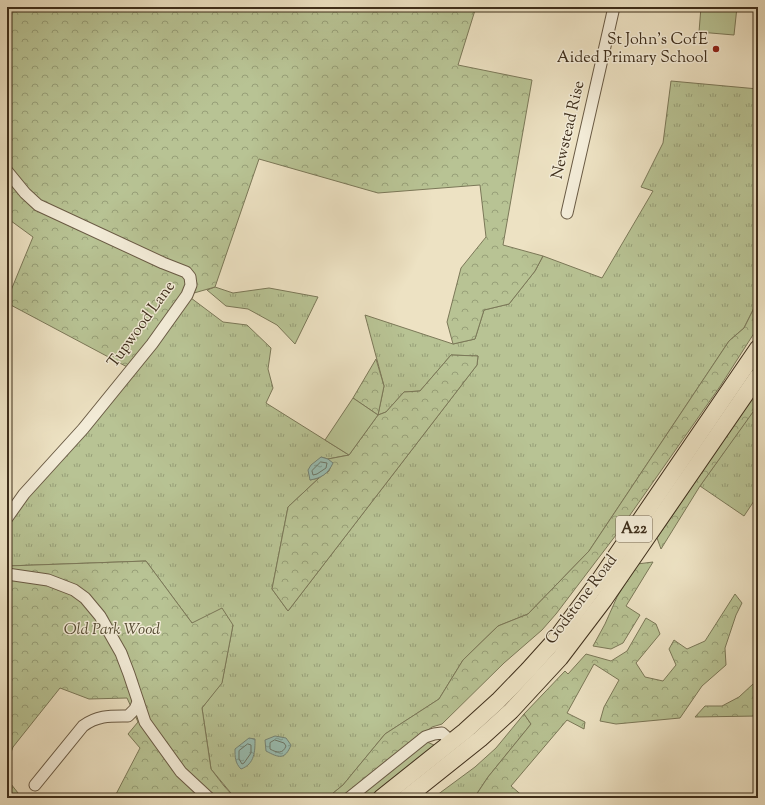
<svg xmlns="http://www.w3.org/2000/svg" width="765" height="805" viewBox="0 0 765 805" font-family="'Sorts Mill Goudy',serif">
<defs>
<pattern id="grass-tufts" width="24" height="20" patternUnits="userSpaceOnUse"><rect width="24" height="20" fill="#b8c394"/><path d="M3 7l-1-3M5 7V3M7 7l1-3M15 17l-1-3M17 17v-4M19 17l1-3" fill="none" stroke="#979f78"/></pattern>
<pattern id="forest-crowns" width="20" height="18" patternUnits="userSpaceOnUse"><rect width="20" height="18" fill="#b8c394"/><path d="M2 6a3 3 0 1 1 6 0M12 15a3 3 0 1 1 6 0" fill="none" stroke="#979f78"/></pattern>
<pattern id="water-ripples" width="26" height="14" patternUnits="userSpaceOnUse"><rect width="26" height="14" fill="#99beb2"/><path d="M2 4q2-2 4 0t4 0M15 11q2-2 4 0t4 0" fill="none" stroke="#7e9b90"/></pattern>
</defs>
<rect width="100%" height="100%" fill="#ede2c3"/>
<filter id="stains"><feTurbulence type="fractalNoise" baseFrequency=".005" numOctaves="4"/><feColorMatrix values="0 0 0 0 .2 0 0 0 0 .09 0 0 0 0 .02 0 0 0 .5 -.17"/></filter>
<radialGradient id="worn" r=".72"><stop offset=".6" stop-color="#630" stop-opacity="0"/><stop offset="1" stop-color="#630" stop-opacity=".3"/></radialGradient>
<g fill="url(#grass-tufts)" stroke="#7b7858">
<polygon points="671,81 758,89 758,300 744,328 729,341 589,551 528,614 498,626 463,660 439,699 385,734 343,785 327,798 235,798 211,769 202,708 222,682 233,625 192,623 146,561 7,566 7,524 24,494 187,295 223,322 247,325 271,348 268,369 273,388 266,403 349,455 328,459 321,457 310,480 319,478 288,507 272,589 288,611 477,365 478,356 451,355 420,391 404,392 386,412 378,415 384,386 365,315 453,344 475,339 484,310 509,304 535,271 543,256 602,278 653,191 641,187 663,143"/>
<polygon points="215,287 233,293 269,288 318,297 295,344 277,325 248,309 226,306 207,290"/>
<polygon points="758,404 758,495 744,516 700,486"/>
<polygon points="524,714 531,724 488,777 474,798 433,798 475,767 496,748"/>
<polygon points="427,742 434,745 434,750 374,798 357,798"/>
</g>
<g fill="url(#forest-crowns)" stroke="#7b7858">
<polygon points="7,7 476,7 458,65 532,80 503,245 543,256 535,271 509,304 484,310 475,339 453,344 447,322 461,268 486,237 480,185 378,193 259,159 215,287 187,295 131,369 7,303 7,300 33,237 7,218"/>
<polygon points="758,300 758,327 721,385 616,535 556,614 542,630 504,663 442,724 432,727 340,798 327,798 343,785 385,734 439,699 463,660 498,626 528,614 589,551 729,341 744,328"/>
<polygon points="451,355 478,356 477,365 288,611 272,589 288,507 319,478 329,471 332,463 328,459 349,455 378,415 353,398 376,359 384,386 378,415 386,412 404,392 420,391"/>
<polygon points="758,390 758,405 700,486 661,549 657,538"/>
<polygon points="146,561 192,623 222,608 233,625 222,683 202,708 211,769 224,786 235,798 114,798 140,748 128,734 138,722 127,698 89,699 60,688 13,747 7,763 7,566"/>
<polygon points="653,562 626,606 640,615 623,643 611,649 593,646 605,624 617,597 637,564"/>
<polygon points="735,594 742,603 736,615 725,648 726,665 702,686 680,718 616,724 600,721 604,707 619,680 594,664 567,713 585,722 584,729 567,720 511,786 525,798 474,798 488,777 531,724 524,714 565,671 568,674 586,654 611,661 627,651 646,618 656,624 660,634 636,663 645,677 663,681 676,665 669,649 674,640 687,649 705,641"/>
<polygon points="753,684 758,686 758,716 695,717 705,706 722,706 739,697"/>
<polygon points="7,779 22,798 7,798"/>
</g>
<g fill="#b8c394" stroke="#7b7858">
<polygon points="701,7 737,7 734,35 699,32"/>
<polygon points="353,398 378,415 349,455 325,440"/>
</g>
<g fill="url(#water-ripples)" stroke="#758476">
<path d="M321 457 328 459 333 463C328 474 321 478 310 480L308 470 311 465Z"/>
<path d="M275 736 286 738 291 745C285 760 279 758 266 751L265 740Z"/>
<path d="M249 738 255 739C255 751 255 764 241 769 235 763 235 757 235 749Z"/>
</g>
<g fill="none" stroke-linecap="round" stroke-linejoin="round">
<g stroke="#6c7666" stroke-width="1">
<polygon points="321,462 327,463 326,468 317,474 313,475 312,471"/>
<path d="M275 740 284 743 286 746C283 754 277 753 270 749V743Z"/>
<polygon points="248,744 251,745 251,753 244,763 242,764 239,759 239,751"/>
</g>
<defs>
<g id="minor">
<polyline points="7,171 25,193 38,205 163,263 186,272 190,277 191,285 187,295 152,344 83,429 24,494 7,518"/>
<polyline points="567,213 614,7"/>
<polyline points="7,574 48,580 74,590 85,598 100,616 121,653 129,674 145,722 181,772 209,798"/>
<path d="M35 785 83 726C98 715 111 716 128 716L135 709 138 702"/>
<polyline points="349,798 425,737 434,734 442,733 452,742"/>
</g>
<g id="highway">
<polyline points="381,798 465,731 498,701 528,670 555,640 598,582 758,348"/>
<polyline points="406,798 480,739 511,711 560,658 604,600 758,376"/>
</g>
</defs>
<use href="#minor" stroke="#6a5b45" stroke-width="13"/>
<use href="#highway" stroke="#3e2e1b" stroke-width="18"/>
<use href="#minor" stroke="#f3ecd8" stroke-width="11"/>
<use href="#highway" stroke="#ede2c3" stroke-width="16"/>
</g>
<circle fill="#8f2418" stroke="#f3ecd8" stroke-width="1.5" cx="716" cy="49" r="4"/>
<g text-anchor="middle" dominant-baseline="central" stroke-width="3" stroke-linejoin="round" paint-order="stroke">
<rect fill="#f3ecd8" stroke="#746754" stroke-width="1" x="616" y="516" width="36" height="26" rx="3"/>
<g font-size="15" font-weight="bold" fill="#3e2e1b">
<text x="634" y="529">A22</text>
</g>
<g font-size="16" fill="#3e2e1b" stroke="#f3ecd8" text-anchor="end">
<text x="708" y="40">St John's CofE<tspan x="708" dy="18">Aided Primary School</tspan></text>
</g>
<g font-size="16" fill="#3e2e1b" stroke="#f3ecd8">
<text transform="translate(569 130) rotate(-77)">Newstead Rise</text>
<text transform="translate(142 325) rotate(-54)">Tupwood Lane</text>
<text transform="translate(582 600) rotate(-53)">Godstone Road</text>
</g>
<g font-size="16" font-style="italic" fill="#564c33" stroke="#f3ecd8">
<text x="112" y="630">Old Park Wood</text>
</g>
</g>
<rect width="765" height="805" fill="none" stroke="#ede2c3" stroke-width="24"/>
<rect x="8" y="8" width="749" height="789" fill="none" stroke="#3e2e1b" stroke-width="2"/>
<rect x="12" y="12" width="741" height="781" fill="none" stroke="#3e2e1b"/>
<rect width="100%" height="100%" filter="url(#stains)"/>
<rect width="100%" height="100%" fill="url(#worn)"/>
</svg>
